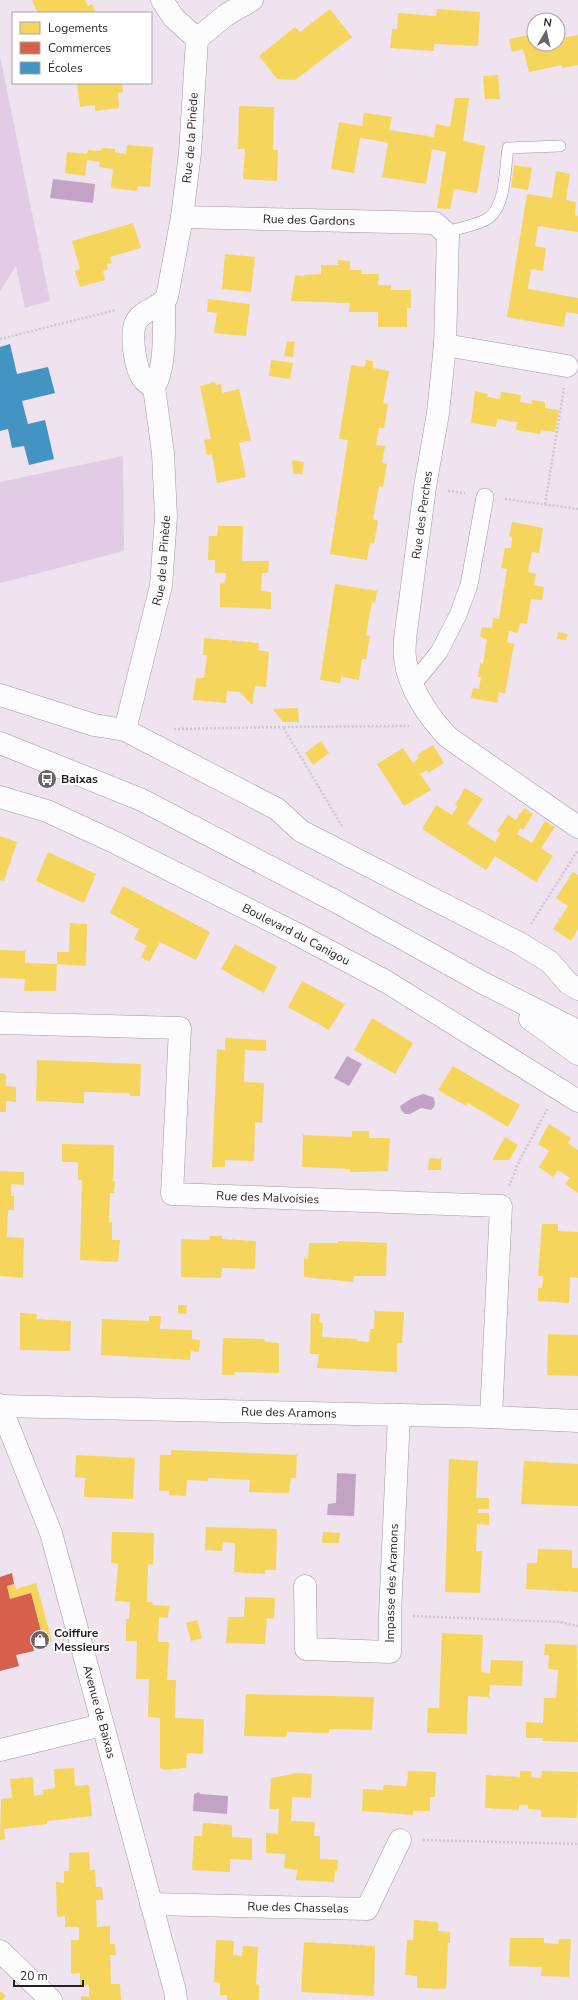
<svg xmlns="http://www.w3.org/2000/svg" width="578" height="2000" viewBox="0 0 578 2000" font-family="'Nunito Sans',sans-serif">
<rect width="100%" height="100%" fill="#eee3ef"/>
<g fill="#e2cbe5">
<polygon points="0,56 50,301 25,308 16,266 0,291"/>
<polygon points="123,456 124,551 0,583 0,482"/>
</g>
<g fill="#c2a3c5">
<polygon points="53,179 95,184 93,203 50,198"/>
<polygon points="347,1056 362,1064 349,1086 334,1078"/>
<polygon points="423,1094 433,1097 435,1102 434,1107 431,1110 421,1108 410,1114 405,1114 401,1110 400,1106 412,1098"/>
<polygon points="337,1473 356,1474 354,1516 327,1515 328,1504 336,1503"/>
<polygon points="199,1792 200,1794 228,1796 227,1814 193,1811 194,1794"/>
</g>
<g fill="#f6d55c">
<polygon points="34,0 85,0 88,6 92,4 96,13 38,13 32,1"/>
<polygon points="330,9 352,37 295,80 277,79 259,56 295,27 300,32"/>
<polygon points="437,9 480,12 478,46 434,44 434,51 390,48 392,29 397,29 398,13 436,16"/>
<polygon points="534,34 534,44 558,44 558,39 578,35 578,65 562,68 562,65 529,72 523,49 512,52 509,39"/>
<polygon points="498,75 500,99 485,99 483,76"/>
<polygon points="77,83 122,83 123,92 118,93 119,108 95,111 95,105 80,107"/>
<polygon points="455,98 469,98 463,141 485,146 477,193 454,189 450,209 437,208 446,152 432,149 426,184 382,177 388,143 374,140 360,138 354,173 331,169 339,122 362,126 364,113 392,117 389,130 434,137 436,124 450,127"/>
<polygon points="239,106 274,107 273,150 278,150 277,181 243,179 245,149 238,149"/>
<polygon points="127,145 153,147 150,187 138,186 137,191 111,188 113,169 99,167 100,162 87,160 85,176 65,173 67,152 87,154 88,150 101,151 102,148 115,149 115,152 126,154"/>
<polygon points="514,165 532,168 528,190 511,187"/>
<polygon points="556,171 570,174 566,200 576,202 575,215 578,216 578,232 538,226 535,246 546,248 543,271 531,269 528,289 578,298 578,314 566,312 564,327 507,317 527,194 552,198"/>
<polygon points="133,223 141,248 110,257 112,263 107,264 108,269 103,271 105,280 80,287 75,271 80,269 72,241"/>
<polygon points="225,254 255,257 251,292 222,289"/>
<polygon points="338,260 350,261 350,270 361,270 361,274 379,274 378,285 391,285 391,290 411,290 411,308 407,308 407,327 378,327 378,312 349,312 350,303 291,301 295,275 304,276 304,275 321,274 321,265 338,265"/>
<polygon points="208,299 250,304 246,336 214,333 217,313 207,312"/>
<polygon points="287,341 295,342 293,357 284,356"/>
<polygon points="271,360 293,363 290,379 269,376"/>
<polygon points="366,360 373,361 373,368 389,371 383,403 388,404 384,428 379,428 376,445 385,446 382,463 387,464 383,487 379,486 373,519 378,521 374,544 370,543 367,560 330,554 348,440 339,439 351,365 365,367"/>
<polygon points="215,382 216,385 221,384 222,393 239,389 251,440 239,443 246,477 217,483 212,454 207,455 204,440 211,439 200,386"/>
<polygon points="475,391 488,394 487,397 500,399 501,392 521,395 520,402 532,404 532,400 545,402 545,408 559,410 555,432 541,430 540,434 516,430 517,422 497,419 496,427 471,423"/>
<polygon points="292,460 304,462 302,474 293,474"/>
<polygon points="512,522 543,528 539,553 532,552 528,572 536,574 534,585 544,587 542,600 531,599 527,624 520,623 518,633 509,631 507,642 514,644 505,694 499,692 497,703 471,698 473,688 479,689 481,677 478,677 480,663 483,664 487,639 480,637 482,627 492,628 493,618 499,619 507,569 501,568 505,548 511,548 512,537 509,536"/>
<polygon points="218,526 243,526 242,561 269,561 268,573 262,573 261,591 271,592 271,609 220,607 220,584 225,583 226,573 215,573 215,560 208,560 209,536 217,536"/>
<polygon points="335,584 377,591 375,603 372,602 366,635 370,636 366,659 362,659 359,680 343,677 342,674 340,683 320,680"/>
<polygon points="558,632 568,634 566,640 557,639"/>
<polygon points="204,638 259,643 258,650 269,652 266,687 255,686 252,705 240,692 227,691 226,703 193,700 196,678 204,678 207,655 203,655"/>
<polygon points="298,708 299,722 283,722 274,711 274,709"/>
<polygon points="321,741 329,753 313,765 305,753"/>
<polygon points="433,745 444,763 428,773 427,770 420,774 431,790 404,806 377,764 403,748 413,763 419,758 417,755"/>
<polygon points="465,788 483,799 467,824 495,842 501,833 497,831 508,815 516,820 524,808 533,814 523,830 520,828 517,834 532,843 545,821 555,827 541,848 553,856 536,882 495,856 486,870 422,829 436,805 452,815 458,806 455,805"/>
<polygon points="0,836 17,842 4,881 0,880"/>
<polygon points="48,852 96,874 84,903 36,881"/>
<polygon points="573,872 578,875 578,929 571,941 553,929 568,906 556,898"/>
<polygon points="123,886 210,932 196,960 160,942 149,962 141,957 147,946 134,939 139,929 110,913"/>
<polygon points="70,923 87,924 86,966 57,964 57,952 69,952"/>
<polygon points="235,944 277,967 264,993 221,969"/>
<polygon points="0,950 25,951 25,963 57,964 56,991 24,991 25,979 0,978"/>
<polygon points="302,981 345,1004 329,1030 288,1007"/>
<polygon points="372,1018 413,1043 395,1074 354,1050"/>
<polygon points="225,1038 266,1040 266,1051 245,1050 244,1082 264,1083 262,1123 255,1122 254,1161 225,1160 225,1167 212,1167 217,1049 225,1050"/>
<polygon points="37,1060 141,1064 140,1096 130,1096 129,1093 84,1092 84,1103 36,1101"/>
<polygon points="453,1066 520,1105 508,1127 468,1103 466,1106 438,1090"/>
<polygon points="0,1073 6,1074 6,1086 16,1087 16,1102 6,1101 6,1112 0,1112"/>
<polygon points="549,1124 571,1138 568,1143 578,1150 578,1193 565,1184 570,1178 558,1170 553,1177 539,1167 549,1151 538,1144"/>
<polygon points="352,1131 369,1131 369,1138 390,1138 388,1171 350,1172 350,1169 302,1167 303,1135 352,1137"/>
<polygon points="505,1137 518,1145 509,1160 492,1160"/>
<polygon points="62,1144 114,1145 113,1181 115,1181 114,1193 110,1193 109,1222 112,1222 112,1240 120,1240 118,1262 80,1260 82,1180 78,1180 78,1162 62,1162"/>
<polygon points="429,1158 441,1159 441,1170 428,1170"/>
<polygon points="0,1171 24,1172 24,1185 11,1184 11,1196 14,1196 14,1210 8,1210 7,1237 24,1238 23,1278 0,1276"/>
<polygon points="542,1224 558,1224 558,1231 578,1232 578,1278 570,1277 569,1303 538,1301 538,1288 542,1288 543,1276 538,1276"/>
<polygon points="210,1236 222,1236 222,1239 256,1241 255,1269 222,1268 221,1278 181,1277 181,1239 209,1240"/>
<polygon points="338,1241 387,1243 386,1276 354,1276 353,1282 304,1277 304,1258 308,1259 309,1243 338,1243"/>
<polygon points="178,1305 187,1305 186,1314 178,1313"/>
<polygon points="375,1311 404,1312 402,1343 397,1343 397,1372 317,1368 319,1354 310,1354 311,1313 320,1314 319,1322 323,1323 322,1337 357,1339 357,1341 369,1342 370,1329 374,1329"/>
<polygon points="20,1313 37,1314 36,1319 71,1321 70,1351 20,1350"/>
<polygon points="149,1316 161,1316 160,1329 192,1330 192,1339 200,1340 199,1352 191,1351 190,1360 101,1355 102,1319 149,1321"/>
<polygon points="548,1334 578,1335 578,1376 547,1375"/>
<polygon points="223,1338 264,1339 265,1342 279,1343 279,1373 235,1372 234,1375 222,1375"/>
<polygon points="171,1450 297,1455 296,1478 291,1478 289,1493 249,1492 250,1480 208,1478 208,1481 187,1480 186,1496 169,1495 169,1491 159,1491 160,1455 171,1455"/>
<polygon points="76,1455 135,1458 133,1499 84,1497 85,1478 75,1477"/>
<polygon points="449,1459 478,1461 476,1498 489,1498 489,1509 478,1509 478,1513 489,1513 489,1525 477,1524 476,1551 482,1551 480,1593 445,1592"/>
<polygon points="524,1461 578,1464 578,1506 521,1504"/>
<polygon points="206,1527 277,1529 276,1570 265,1570 265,1574 234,1572 235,1543 223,1542 222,1551 205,1550"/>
<polygon points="112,1532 154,1533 153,1565 148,1564 147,1602 152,1602 153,1605 169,1606 168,1618 159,1617 158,1642 169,1642 167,1680 176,1680 175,1718 204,1719 203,1754 187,1753 186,1768 164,1770 160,1768 160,1718 148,1717 149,1679 136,1679 137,1641 126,1641 126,1619 129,1619 130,1602 115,1601 118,1564 111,1563"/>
<polygon points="323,1532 340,1533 339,1543 322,1543"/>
<polygon points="538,1549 572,1550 572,1568 578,1568 578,1592 526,1589 527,1563 537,1563"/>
<polygon points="36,1583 52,1641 44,1643 31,1593 10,1599 7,1586 14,1584 16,1589"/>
<polygon points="245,1597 275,1598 274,1619 267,1618 265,1644 226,1643 228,1617 244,1617"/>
<polygon points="197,1620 202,1638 191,1641 186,1623"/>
<polygon points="442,1633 483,1635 481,1672 490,1673 491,1660 523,1661 522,1686 490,1685 489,1697 468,1696 467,1734 427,1733 428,1708 439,1708"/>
<polygon points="545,1644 577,1645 578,1742 542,1741 543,1738 526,1738 526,1722 543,1723 544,1698 556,1698 558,1670 548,1669 549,1655 544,1655"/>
<polygon points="246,1694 374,1697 372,1730 329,1729 329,1733 287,1732 286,1737 244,1736"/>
<polygon points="74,1768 75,1786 89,1785 92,1816 47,1821 47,1824 4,1829 5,1839 0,1840 1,1799 12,1798 10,1779 33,1777 34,1796 44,1794 43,1790 55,1788 54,1769"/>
<polygon points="408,1771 436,1772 435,1797 430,1797 430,1811 413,1811 413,1815 362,1811 363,1789 383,1790 384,1785 407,1786"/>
<polygon points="520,1771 532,1771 531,1777 541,1778 542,1771 578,1772 577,1818 541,1817 541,1810 528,1809 528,1805 519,1805 519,1810 485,1808 486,1775 520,1777"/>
<polygon points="298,1773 312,1774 311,1798 292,1797 291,1821 315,1822 314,1836 320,1836 320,1859 338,1860 337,1871 335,1871 334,1882 296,1880 297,1870 284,1868 285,1854 266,1853 266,1833 278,1834 279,1809 269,1809 271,1778"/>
<polygon points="203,1823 232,1825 232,1837 252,1838 252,1860 230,1859 230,1872 192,1870 194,1836 202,1836"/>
<polygon points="89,1852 90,1870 95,1870 96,1887 102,1887 103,1900 96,1900 97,1927 110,1926 110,1944 115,1944 116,1955 110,1955 111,1984 120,1984 121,2000 81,2000 81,1996 89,1997 89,1985 80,1985 80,1973 71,1974 71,1940 79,1940 79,1927 65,1927 65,1916 57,1917 56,1882 64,1883 64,1871 69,1871 69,1853"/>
<polygon points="414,1920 438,1922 438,1931 450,1932 450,1943 448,1943 446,1989 417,1988 417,1976 405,1975 407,1940 413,1940"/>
<polygon points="510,1938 544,1938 544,1943 558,1944 559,1939 571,1939 569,1977 541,1976 542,1967 509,1966"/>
<polygon points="216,1940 234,1941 233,1955 242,1956 243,1946 258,1947 256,1984 259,1985 259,2000 227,2000 227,1995 220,1995 220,1983 214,1982"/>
<polygon points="304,1942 375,1946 374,1996 301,1992"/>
<polygon points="0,1991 6,1996 2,2000 0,2000"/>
</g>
<polygon fill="#d6604d" points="12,1573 14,1584 7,1586 10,1599 31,1593 44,1643 33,1646 34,1651 16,1655 19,1666 0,1671 0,1577"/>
<polygon fill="#4393c3" points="10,344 17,374 48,367 55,393 22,401 28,424 45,420 54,459 29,465 24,446 12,448 8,429 0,431 0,347"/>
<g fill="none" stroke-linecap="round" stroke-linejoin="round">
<defs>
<path id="service" d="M445 232C457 229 477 225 487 219 506 208 505 168 508 148L560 146"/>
<polyline id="pedestrian" points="413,684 439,652 458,615 469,585 485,497"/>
<g id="minor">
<polyline points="162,0 173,17 197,39"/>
<path id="s1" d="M182 217 435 223 448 235 445 345 438 413 425 487 405 639C405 645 404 652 405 658 408 687 429 718 449 738L578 827"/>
<polyline points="445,345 567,366"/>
<path id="s2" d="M154 387C151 385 146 383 144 380 135 370 130 334 136 322 142 310 160 308 167 297L182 217 190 153 197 39 226 15 252 0"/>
<polyline points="0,695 94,725 125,730 277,809 301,831 519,943 550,962 568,983 578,989"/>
<path id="s3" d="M125 730 161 586 166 517 163 453 154 387C166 369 164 324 164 302"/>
<path id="s4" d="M0 797 47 811 112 841 293 932 387 982 578 1101"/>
<path id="s5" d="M0 1023 180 1028 172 1194 501 1206 491 1417"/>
<path id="s6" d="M0 1405 51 1533 175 1991 176 2000"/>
<path id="s7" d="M0 1406 491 1417 578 1421"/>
<path id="s8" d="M305 1586 306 1649 390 1652V1615L399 1415"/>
<polyline points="0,1750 102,1725"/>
<path id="s9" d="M151 1904 367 1909 400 1840"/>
<polyline points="0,1951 51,2000"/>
</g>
<g id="tertiary">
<polyline points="0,743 142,800 335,901 483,983 578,1031"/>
<polyline points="530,1019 578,1054"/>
</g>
</defs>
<use href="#service" stroke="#a29aa3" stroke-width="12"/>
<use href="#pedestrian" stroke="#a29aa3" stroke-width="18"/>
<use href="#minor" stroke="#a29aa3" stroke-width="23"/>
<use href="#tertiary" stroke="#a29aa3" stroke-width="23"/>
<g stroke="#ccc9cd" stroke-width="2.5" stroke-dasharray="2 2" stroke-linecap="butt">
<polyline points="0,339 116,310"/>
<polyline points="448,491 465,493"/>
<polyline points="505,499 578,509"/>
<polyline points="545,504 564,388"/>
<polyline points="174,729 283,727"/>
<polyline points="342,826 283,727 409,726"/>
<polyline points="531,924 578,850"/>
<polyline points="509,1186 519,1161 548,1108"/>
<polyline points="413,1616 560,1622 578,1626"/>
<polyline points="423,1840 578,1844"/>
</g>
<use href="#service" stroke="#fcfbfd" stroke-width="11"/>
<use href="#pedestrian" stroke="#fcfbfd" stroke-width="17"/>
<use href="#minor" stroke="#fcfbfd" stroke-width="22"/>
<use href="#tertiary" stroke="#fcfbfd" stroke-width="22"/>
</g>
<defs>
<symbol id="bus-disc" viewBox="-11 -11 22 22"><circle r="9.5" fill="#6b636c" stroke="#fff"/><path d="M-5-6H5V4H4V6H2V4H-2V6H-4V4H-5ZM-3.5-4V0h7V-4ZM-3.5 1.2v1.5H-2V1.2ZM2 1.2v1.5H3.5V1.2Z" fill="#fff"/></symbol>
<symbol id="shop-disc" viewBox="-11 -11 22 22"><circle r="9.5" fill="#6b636c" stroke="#fff"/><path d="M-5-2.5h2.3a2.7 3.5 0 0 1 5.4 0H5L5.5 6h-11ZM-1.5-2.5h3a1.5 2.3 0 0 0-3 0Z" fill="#fff"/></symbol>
</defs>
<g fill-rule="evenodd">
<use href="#bus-disc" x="36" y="768" width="22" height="22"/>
<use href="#shop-disc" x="29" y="1629" width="22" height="22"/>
</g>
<g text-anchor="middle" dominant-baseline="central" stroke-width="4" stroke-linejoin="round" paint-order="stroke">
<g font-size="12" fill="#251e26" stroke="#fff">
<text stroke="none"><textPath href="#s2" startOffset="274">Rue de la Pinède</textPath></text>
<text stroke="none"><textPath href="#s1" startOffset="127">Rue des Gardons</textPath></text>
<text transform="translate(422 515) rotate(-82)">Rue des Perches</text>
<text stroke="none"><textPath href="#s3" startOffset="174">Rue de la Pinède</textPath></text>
<text stroke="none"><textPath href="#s4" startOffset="327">Boulevard du Canigou</textPath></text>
<text stroke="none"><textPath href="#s5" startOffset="442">Rue des Malvoisies</textPath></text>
<text stroke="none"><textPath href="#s7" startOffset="289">Rue des Aramons</textPath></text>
<text stroke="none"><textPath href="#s8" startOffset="216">Impasse des Aramons</textPath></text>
<text stroke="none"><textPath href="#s6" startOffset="323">Avenue de Baixas</textPath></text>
<text stroke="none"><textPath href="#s9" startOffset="147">Rue des Chasselas</textPath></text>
</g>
<g font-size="12" font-weight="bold" fill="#251e26" stroke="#fff" text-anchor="start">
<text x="61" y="779">Baixas</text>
<text x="54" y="1633">Coiffure<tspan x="54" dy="14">Messieurs</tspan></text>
</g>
</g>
<rect x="12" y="12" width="140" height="72" fill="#ffffff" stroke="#a8a5a8"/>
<rect x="20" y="22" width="20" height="12" fill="#f6d55c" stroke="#a8a5a8"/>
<text x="48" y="32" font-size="12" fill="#251e26">Logements</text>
<rect x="20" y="42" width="20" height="12" fill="#d6604d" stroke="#a8a5a8"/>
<text x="48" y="52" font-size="12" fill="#251e26">Commerces</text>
<rect x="20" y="62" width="20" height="12" fill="#4393c3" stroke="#a8a5a8"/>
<text x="48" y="72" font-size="12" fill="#251e26">Écoles</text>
<g transform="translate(546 32) rotate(9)"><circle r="19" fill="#ffffff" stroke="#a8a5a8"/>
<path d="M0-3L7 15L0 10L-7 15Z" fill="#6b636c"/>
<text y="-6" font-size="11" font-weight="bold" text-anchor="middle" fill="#251e26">N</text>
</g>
<path d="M14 1980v6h69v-6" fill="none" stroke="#251e26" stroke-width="2"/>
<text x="20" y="1980" font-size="12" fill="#251e26" stroke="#ffffff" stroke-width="3" paint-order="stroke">20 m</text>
</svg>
